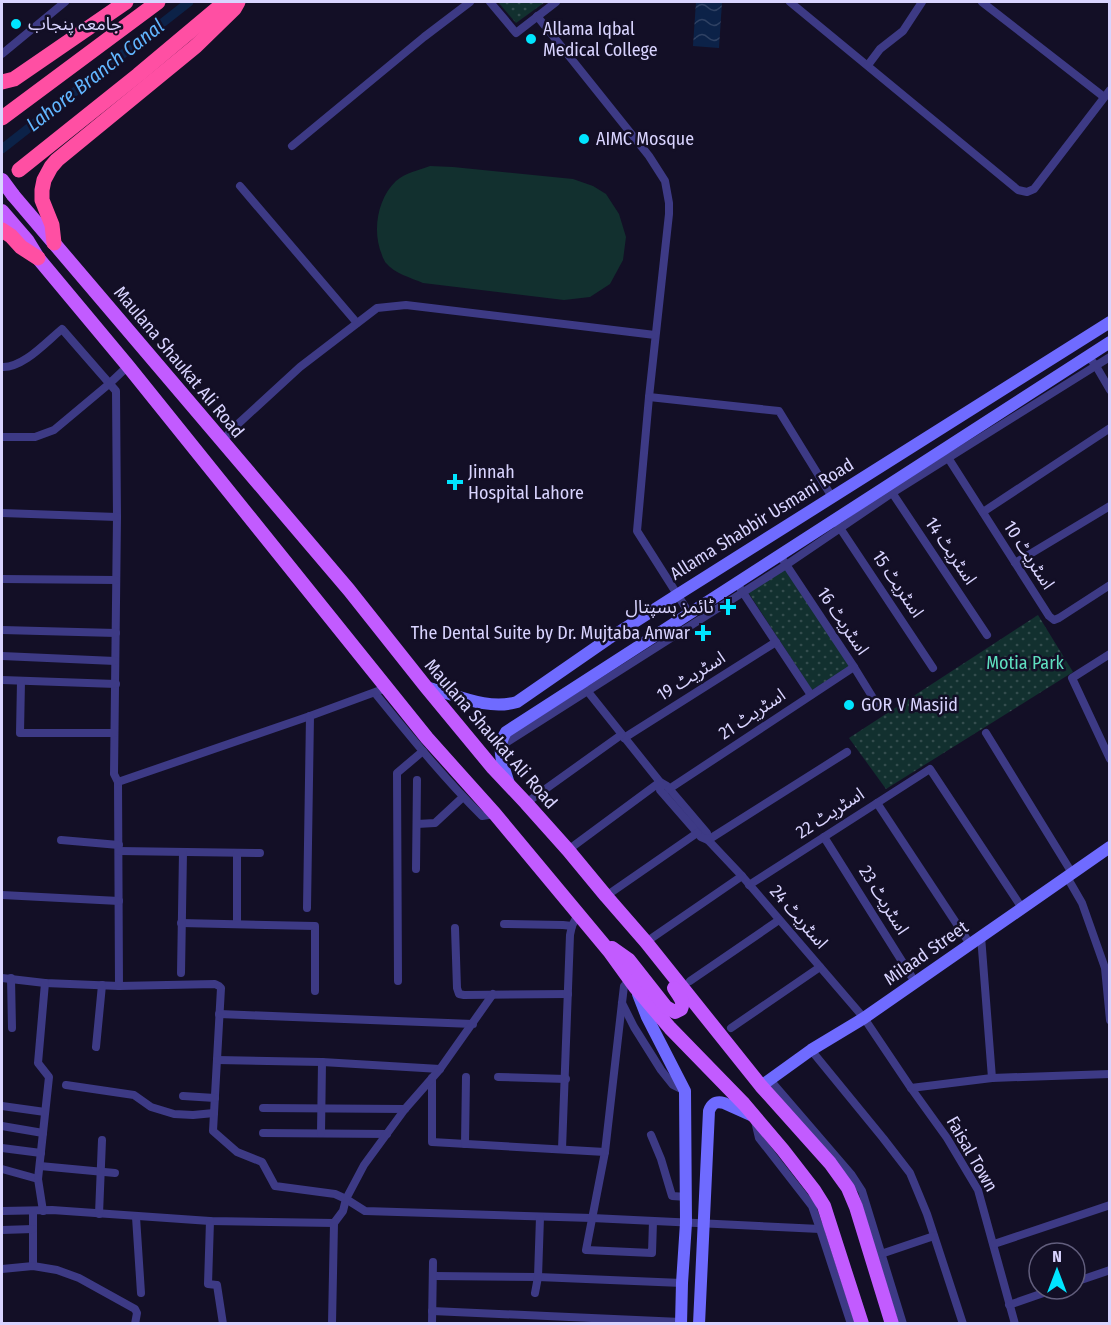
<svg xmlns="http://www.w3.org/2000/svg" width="1111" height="1325" viewBox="0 0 1111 1325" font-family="'Fira Sans Condensed','Noto Sans Arabic',sans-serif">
<defs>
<pattern id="green-dots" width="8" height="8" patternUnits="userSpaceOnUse" patternTransform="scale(1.5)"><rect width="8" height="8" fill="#12302f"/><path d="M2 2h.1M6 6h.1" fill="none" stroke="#344d4e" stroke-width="1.8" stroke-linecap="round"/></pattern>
<pattern id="water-waves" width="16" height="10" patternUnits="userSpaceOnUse" patternTransform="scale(1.5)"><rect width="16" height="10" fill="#0c2248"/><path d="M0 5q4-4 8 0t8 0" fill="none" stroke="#2f4163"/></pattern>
</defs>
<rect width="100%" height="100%" fill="#130f26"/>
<g fill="url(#green-dots)">
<polygon points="498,2 545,2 516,23"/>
<polygon points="786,568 850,666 812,690 748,592"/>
<polygon points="1038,615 1073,672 886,789 849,738"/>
</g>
<path fill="#12302f" d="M430 166 453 167 573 179 593 186 606 194 619 214 626 237 623 260 610 284 590 297 564 300 423 283C411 278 394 273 386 263 385 262 382 256 382 255 372 232 377 199 396 181 405 173 419 170 430 166Z"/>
<polygon fill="url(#water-waves)" points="696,2 722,2 719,48 693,46"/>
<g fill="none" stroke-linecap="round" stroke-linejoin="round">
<polyline stroke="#0c2248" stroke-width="9" points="2,149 189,2"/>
<g stroke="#3d3a85" stroke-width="8">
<polyline points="490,2 516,33 556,2"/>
<polyline points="790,2 1018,190 1027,192 1034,189 1110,90"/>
<polyline points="982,2 1104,97"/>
<polyline points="537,16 649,156 665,181 669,203 669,214 649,397 637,531 689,613"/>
<polyline points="2,54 65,2"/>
<polyline points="868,65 880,49 903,31 922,2"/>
<polyline points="292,146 424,37 470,2"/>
<polyline points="240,186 357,323"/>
<polyline points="1088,356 1096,366 1110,390"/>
<path d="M2 367C23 368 45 343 62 329L116 391 117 517 114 774 118 782 119 986"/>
<polyline points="649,397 779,411 832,497"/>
<polyline points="2,437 35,437 54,430 109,384 128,366"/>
<polyline points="222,441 239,423 300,367 377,308 406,305 655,335"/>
<polyline points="945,453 1049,616 1054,620 1059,618 1110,585"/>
<polyline points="889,488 987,635"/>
<polyline points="983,512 1110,428"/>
<polyline points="2,513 117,517"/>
<polyline points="838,525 933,668"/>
<polyline points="783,560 854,667 878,706"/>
<polyline points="1015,563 1110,506"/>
<polyline points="2,579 116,580"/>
<polyline points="740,588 811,695"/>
<polyline points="2,630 116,633"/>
<polyline points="1110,654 1072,678 1110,759"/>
<polyline points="2,656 115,661"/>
<polyline points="2,680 116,684"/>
<polyline points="21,681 20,733 114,733"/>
<polyline points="581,683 660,782 667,786 707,833 708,840 742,876 864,1018 911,1088 947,1138 978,1190 1015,1324"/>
<path d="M375 693C409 735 444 778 482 816L495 814"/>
<polyline points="986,733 1072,873"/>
<polyline points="624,738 776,642"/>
<polyline points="501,746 786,565 892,493 1110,357"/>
<polyline points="118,782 310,716 386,688"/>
<polyline points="669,789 854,667"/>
<polyline points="526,803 621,735"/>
<polyline points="877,803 970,944"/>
<polyline points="417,824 435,823 463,797"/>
<polyline points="824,837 915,982"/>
<polyline points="61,840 119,845"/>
<polyline points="568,850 660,782 660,790 701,837 708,840 847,752"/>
<polyline points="119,851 260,853"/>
<polyline points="237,853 237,924"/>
<polyline points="416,869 417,780"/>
<polyline points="1067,877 1082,903 1105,968 1110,1020"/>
<polyline points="749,885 930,769 1022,908"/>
<polyline points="2,895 119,901"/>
<polyline points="606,896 697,833"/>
<polyline points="307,908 310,716"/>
<polyline points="181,923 315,926 315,991"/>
<polyline points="504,924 563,925 572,926"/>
<polyline points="455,928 457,988 459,994 464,995 568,994"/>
<polyline points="981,936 992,1078"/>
<polyline points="646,942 742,876"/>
<polyline points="181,973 183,852"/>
<polyline points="2,978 45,983 119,986 215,984 219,986 221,988 213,1131 237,1152 262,1162 275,1186 335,1194 346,1199 365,1211 592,1218 820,1229 830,1225"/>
<polyline points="11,978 12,1028"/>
<polyline points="630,979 624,986 622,1003 605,1152 586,1250 652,1253 653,1221"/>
<polyline points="398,981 397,773 423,751"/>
<polyline points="690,981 779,920"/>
<polyline points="622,1003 634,1027 661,1070 673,1085 685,1091"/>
<polyline points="219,1014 473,1024"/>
<polyline points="731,1028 820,967"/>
<polyline points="96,1047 102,985"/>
<polyline points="811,1050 883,1138 910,1173 927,1214 963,1324"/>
<polyline points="217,1060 322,1062 440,1069"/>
<polyline points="498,1077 566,1079"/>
<polyline points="432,1078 432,1142 605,1152"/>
<polyline points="771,1081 851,1174 862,1191 903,1324"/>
<polyline points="66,1085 134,1095 151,1107 174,1114 193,1115 214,1113"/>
<polyline points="911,1088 992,1078 1110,1074"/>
<polyline points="183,1096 215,1098"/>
<polyline points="2,1106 45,1112"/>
<polyline points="263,1108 405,1109"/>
<polyline points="755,1121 759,1138 812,1206 820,1229 851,1324"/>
<polyline points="2,1126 43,1133"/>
<polyline points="263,1133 387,1134"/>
<polyline points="321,1133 322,1062"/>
<polyline points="651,1135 661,1159 672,1196 687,1197"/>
<polyline points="465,1144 466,1077"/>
<polyline points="2,1148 41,1153"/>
<polyline points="562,1149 570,935 572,926 578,914"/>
<polyline points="40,1166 115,1173"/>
<polyline points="2,1169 38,1179"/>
<polyline points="2,1211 52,1210 210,1221 334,1223 343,1211 346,1199 364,1165 405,1109 440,1069 493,994"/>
<polyline points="33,1211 33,1266"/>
<polyline points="43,1211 38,1179 49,1077 38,1063 45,983"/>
<polyline points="99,1214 102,1140"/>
<polyline points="136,1217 141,1293"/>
<polyline points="210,1221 208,1284 217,1285 223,1324"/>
<polyline points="2,1230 33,1229"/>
<polyline points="994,1244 1110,1205"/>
<polyline points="878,1255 934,1236"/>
<polyline points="2,1269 33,1266 57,1270 79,1278 135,1309 137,1313 135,1324"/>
<polyline points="434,1276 538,1277 682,1283"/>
<polyline points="1075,1282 1110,1270"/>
<polyline points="535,1293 538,1277 540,1217"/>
<polyline points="1009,1305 1055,1289"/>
<polyline points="432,1311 681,1322"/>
<polyline points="332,1324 334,1223"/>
<polyline points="432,1324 433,1262"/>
</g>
<g stroke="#6f6bff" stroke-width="12">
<path d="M426 687C455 694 487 711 517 702L608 639 677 595 1110 322"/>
<path d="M509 784C504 767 495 749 506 732L1110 342"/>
<polyline points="638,994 647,1017 685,1091 686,1223 682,1283 681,1324"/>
<polyline points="761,1086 811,1050 864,1018 1110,847"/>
<path d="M699 1324 709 1111C712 1103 716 1101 724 1103L753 1116"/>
</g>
<g stroke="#c25bff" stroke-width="14">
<polyline points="13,195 349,590 426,687 493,768 526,803 568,850 606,896 646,942 761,1086 830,1163 848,1188 856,1207 892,1324"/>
<polyline points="2,211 27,240 38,258 128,366 427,738 495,814 609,951 635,987 670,1028 744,1104 783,1150 814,1190 824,1206 862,1324"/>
<path d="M612 948 629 960 666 1007 675 1012 681 1009C685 1001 678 995 674 988"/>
</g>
<g stroke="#ff4fa3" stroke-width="15">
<polyline points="2,82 14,79 126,2"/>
<polyline points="2,118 158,2"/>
<polyline points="19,170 138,75 225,2"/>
<polyline points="2,230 11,236 21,247 38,258"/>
<polyline points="54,243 52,225 42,200 42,190 44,180 51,167 57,160 196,46 234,9 238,2"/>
</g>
<polyline stroke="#c25bff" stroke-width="14" points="2,180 13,195"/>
</g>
<g fill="#00e5ff" stroke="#130f26" stroke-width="2">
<circle cx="16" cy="24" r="6"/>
<circle cx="531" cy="39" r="6"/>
<circle cx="584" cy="139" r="6"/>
<path d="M452 473h6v6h6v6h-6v6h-6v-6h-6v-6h6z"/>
<path d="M725 598h6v6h6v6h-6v6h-6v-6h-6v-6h6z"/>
<path d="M700 624h6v6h6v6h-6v6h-6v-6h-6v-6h6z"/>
<circle cx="849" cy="705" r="6"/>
</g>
<g text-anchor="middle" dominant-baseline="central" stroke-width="5" stroke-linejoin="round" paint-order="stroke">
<g font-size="18" fill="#d9d4ff" stroke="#130f26" text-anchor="start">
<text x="28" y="24">جامعہ پنجاب</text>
<text x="543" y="29">Allama Iqbal<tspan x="543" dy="21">Medical College</tspan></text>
<text x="596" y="139">AIMC Mosque</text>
<text x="468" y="472">Jinnah<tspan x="468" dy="21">Hospital Lahore</tspan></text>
<text x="714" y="607" text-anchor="end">ٹائمز ہسپتال</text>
<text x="690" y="633" text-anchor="end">The Dental Suite by Dr. Mujtaba Anwar</text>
<text x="861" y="705">GOR V Masjid</text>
</g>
<g font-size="18" fill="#d9d4ff" stroke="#130f26">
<text transform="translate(179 362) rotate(50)">Maulana Shaukat Ali Road</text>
<text transform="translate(762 519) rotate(-32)">Allama Shabbir Usmani Road</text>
<text transform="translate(951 551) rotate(56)">اسٹریٹ 14</text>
<text transform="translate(1029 555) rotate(57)">اسٹریٹ 10</text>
<text transform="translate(898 584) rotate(56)">اسٹریٹ 15</text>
<text transform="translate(843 621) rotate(56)">اسٹریٹ 16</text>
<text transform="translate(691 676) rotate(-32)">اسٹریٹ 19</text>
<text transform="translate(752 714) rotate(-34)">اسٹریٹ 21</text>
<text transform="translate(491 734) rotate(49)">Maulana Shaukat Ali Road</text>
<text transform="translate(830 813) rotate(-33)">اسٹریٹ 22</text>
<text transform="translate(884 900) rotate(58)">اسٹریٹ 23</text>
<text transform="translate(799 917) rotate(49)">اسٹریٹ 24</text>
<text transform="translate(926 953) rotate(-35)">Milaad Street</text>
<text transform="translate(972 1154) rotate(60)">Faisal Town</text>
</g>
<g font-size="18" fill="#5fe0c0" stroke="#130f26">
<text x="1025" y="663">Motia Park</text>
</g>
<g font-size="20" font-style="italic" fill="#62b6ff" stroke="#130f26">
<text transform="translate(95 75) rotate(-38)">Lahore Branch Canal</text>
</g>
</g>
<rect width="1111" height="1325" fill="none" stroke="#d9d4ff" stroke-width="6"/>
<g transform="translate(1057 1271)"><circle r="28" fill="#130f26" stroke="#625e7d" stroke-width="1.5"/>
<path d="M0-4.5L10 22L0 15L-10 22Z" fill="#00e5ff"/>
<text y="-9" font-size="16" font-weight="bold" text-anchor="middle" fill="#d9d4ff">N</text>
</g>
</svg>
